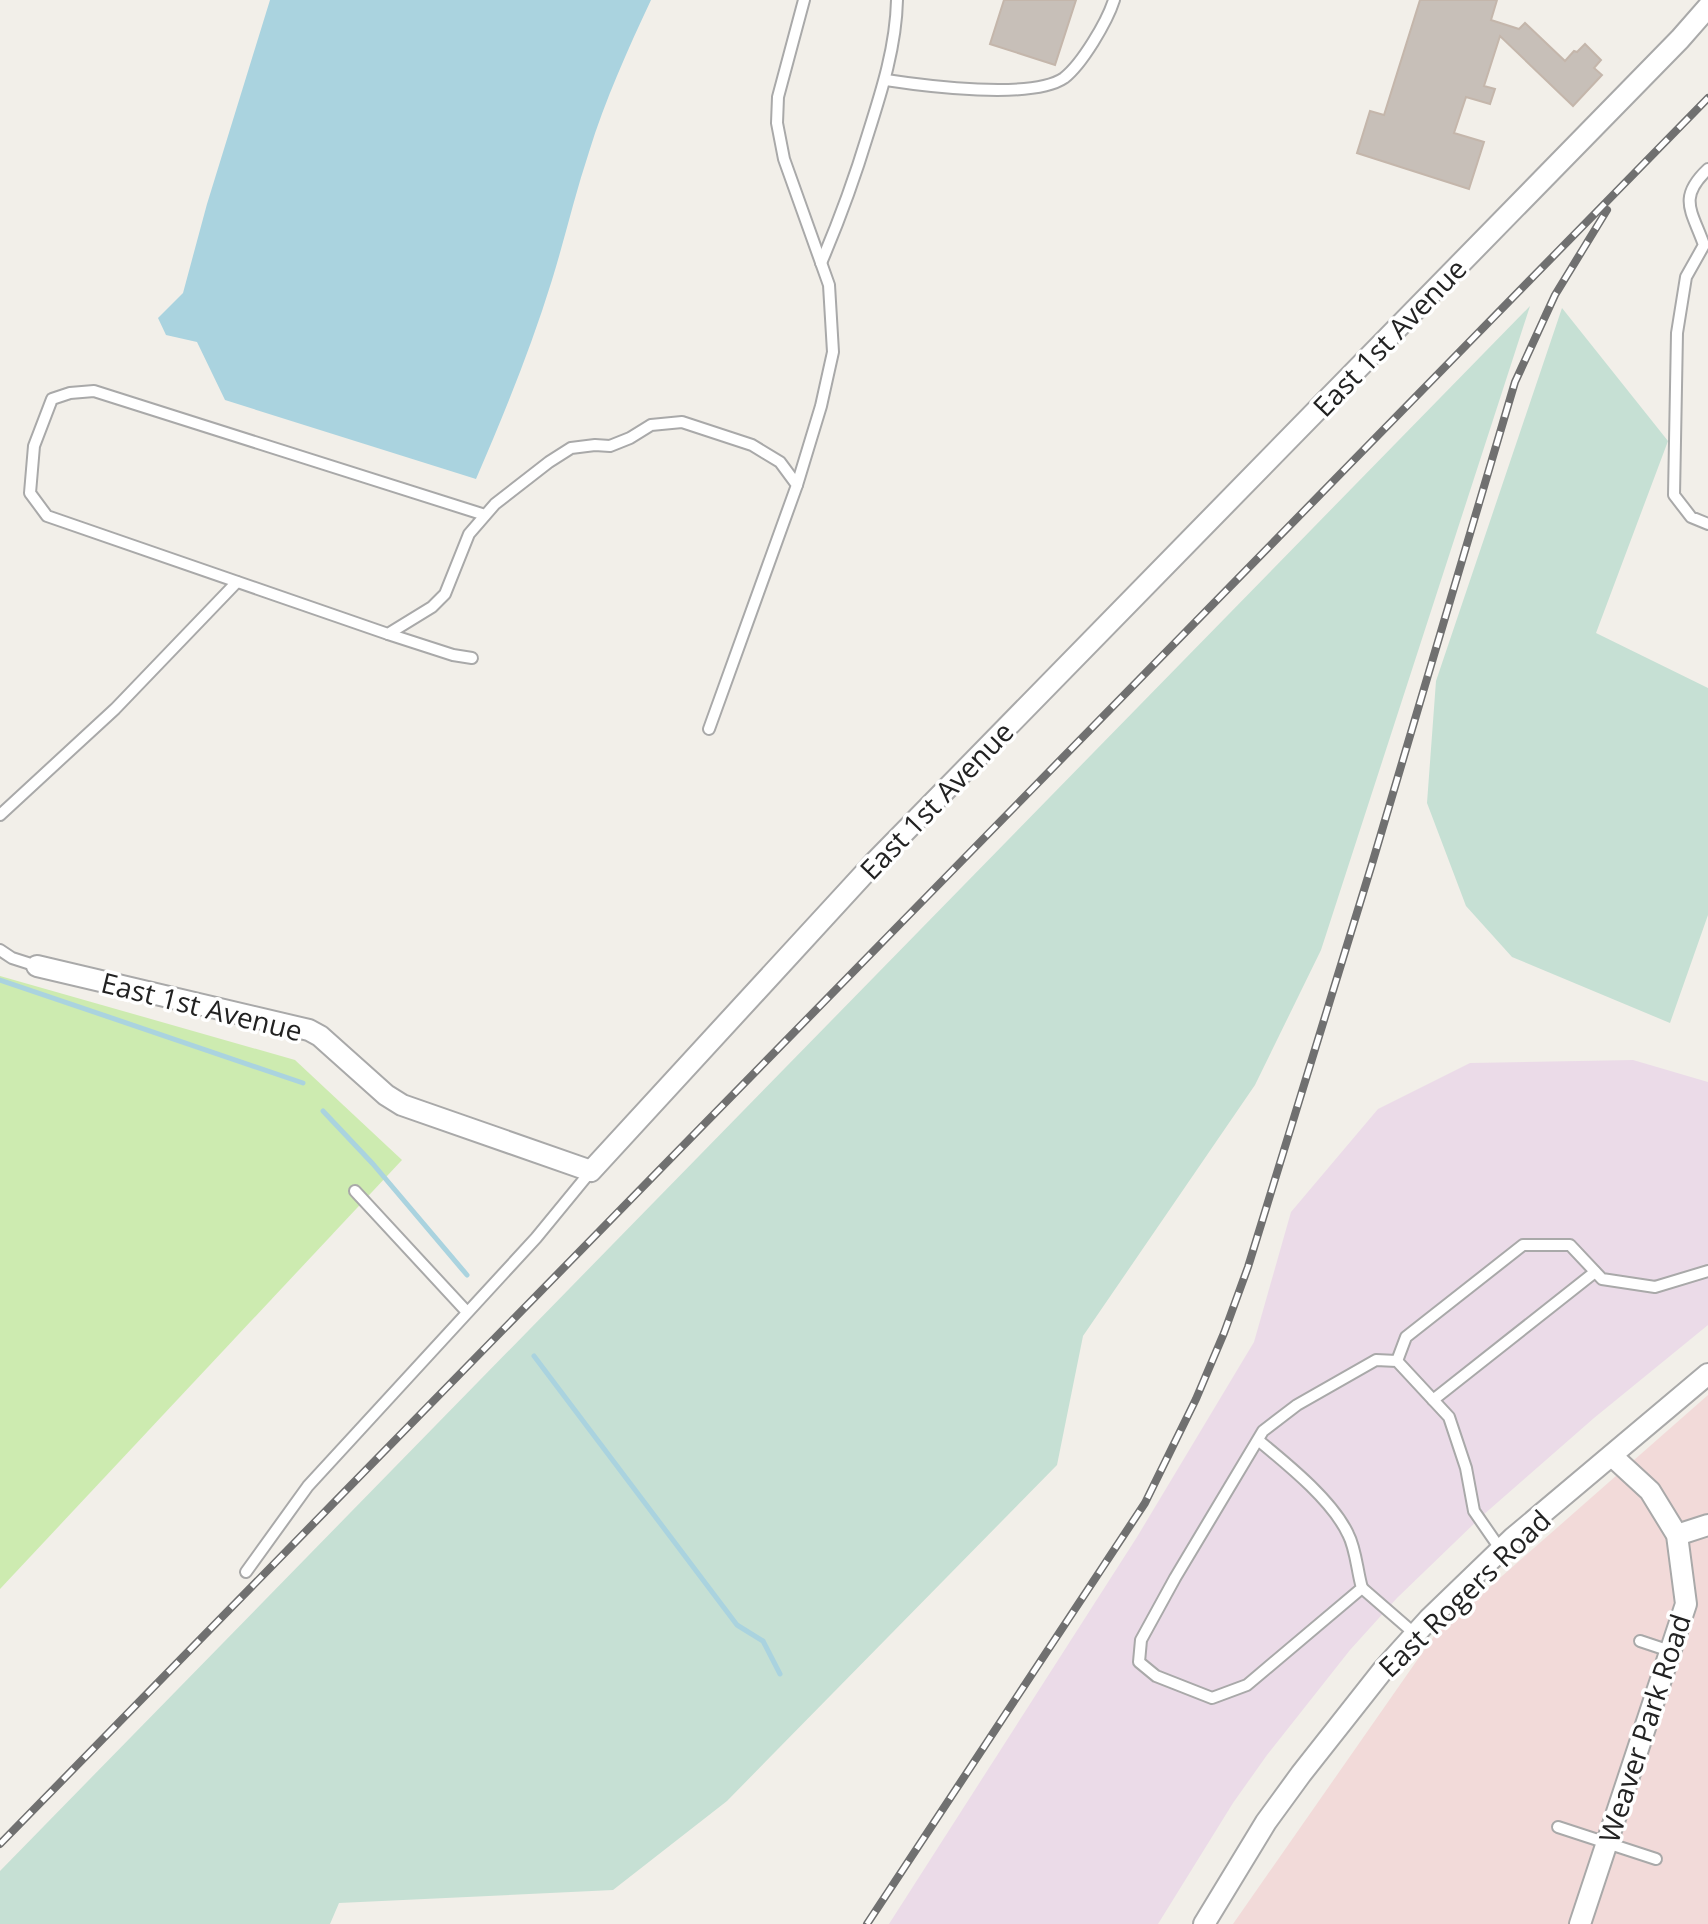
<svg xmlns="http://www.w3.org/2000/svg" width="1708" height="1924" viewBox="0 0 1708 1924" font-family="'Open Sans',sans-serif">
<rect width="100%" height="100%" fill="#f2efe9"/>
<polygon fill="#f2dad9" points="1708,1395 1708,1924 1233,1924 1434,1636"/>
<polygon fill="#ebdbe8" points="1633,1060 1708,1082 1708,1325 1594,1418 1482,1516 1397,1598 1350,1650 1267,1755 1233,1803 1158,1924 889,1924 1137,1537 1254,1342 1291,1212 1378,1109 1470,1063"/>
<polygon fill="#cdebb0" points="0,976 295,1060 402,1160 0,1589"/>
<g fill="#c6e0d4">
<polygon points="1530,306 1321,950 1255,1085 1083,1336 1057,1465 727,1801 613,1890 339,1903 330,1924 0,1924 0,1871"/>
<polygon points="1562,308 1668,441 1596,633 1708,688 1708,915 1670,1023 1512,957 1466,906 1427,803 1436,681"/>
</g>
<path fill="#aad3df" d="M270 0H651C628 49 605 100 589 152 575 194 565 238 552 280 531 348 504 414 476 479L225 400 197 342 166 335 158 318 183 293 207 204Z"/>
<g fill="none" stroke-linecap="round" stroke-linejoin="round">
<g stroke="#aad3df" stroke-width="5">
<polyline points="0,980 303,1083"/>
<polyline points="323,1111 373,1164 467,1275"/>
<polyline points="534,1356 737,1625 763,1641 780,1674"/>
</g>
</g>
<g fill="#c7bfb8" stroke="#c4b6ab" stroke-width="2">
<polygon points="1004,0 1076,0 1055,65 990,44"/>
<polygon points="1420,0 1497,0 1491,20 1519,29 1525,23 1565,61 1574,51 1577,52 1585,44 1601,60 1594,68 1602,75 1573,106 1500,36 1484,86 1495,89 1490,104 1466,97 1454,133 1484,142 1469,189 1357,153 1370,111 1384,115"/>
</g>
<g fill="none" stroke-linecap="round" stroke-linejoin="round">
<defs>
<g id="service">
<path d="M886 80C925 86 1032 100 1064 78 1082 64 1107 22 1114 0"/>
<path d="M1708 169C1677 198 1692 211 1704 245L1686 277 1677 333 1674 495 1691 517 1708 524"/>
<path d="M821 263C839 221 855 177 868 134 882 90 896 46 897 0"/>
<polyline points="797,485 821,406 833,352 829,285 784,159 777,123 778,97 804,0"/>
<polyline points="485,515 94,391 70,393 52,399 34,446 30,493 47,516 388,634 432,607 445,594 469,534 495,504 549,462 571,448 595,445 610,446 630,438 651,425 682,422 752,445 780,462 797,485 709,729"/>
<polyline points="388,634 453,655 472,658"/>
<polyline points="0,815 115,709 237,582"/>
<polyline points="0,950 12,958 37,966"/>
<polyline points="355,1191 467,1312"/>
<polyline points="1397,1361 1406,1337 1523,1245 1570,1245 1602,1279 1655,1287 1708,1271"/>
<polyline points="1433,1400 1595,1272"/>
<path d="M1258 1440C1287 1464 1332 1500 1348 1534 1356 1549 1357 1571 1362 1588L1247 1685 1212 1698 1156 1676 1139 1662 1141 1640 1175 1578 1263 1431 1297 1405 1376 1360 1397 1361 1449 1417 1466 1468 1474 1511 1501 1550"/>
<polyline points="246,1572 308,1486 536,1238 591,1171"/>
<polyline points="1362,1588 1415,1634"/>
<polyline points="1640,1641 1670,1651"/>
<polyline points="1558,1827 1656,1859"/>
</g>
<g id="minor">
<polyline points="37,966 309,1030 320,1036 386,1095 402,1105 591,1171 874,863 1680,39 1708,7"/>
<polyline points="1677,1535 1708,1525"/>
<polyline points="1204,1924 1266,1822 1301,1774 1383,1670 1429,1619 1513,1538 1708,1374"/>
<polyline points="1580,1924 1686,1604 1677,1535 1650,1491 1612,1456"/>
</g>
</defs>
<use href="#service" stroke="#a9a9a9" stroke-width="14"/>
<use href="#minor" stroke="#a9a9a9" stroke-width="24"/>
<use href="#service" stroke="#fff" stroke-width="10"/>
<use href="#minor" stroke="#fff" stroke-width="20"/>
<defs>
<g id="rail">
<polyline points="0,1844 1708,98"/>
<polyline points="867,1924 1145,1503 1196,1399 1224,1333 1248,1267 1372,864 1515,382 1555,295 1607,210"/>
</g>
</defs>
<use href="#rail" stroke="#707070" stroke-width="8"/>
<use href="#rail" stroke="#fff" stroke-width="5" stroke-dasharray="15" stroke-linecap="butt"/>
</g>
<g text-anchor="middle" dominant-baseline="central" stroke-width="7" stroke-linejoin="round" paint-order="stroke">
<g font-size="28" fill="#222" stroke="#fff">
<text transform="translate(1389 337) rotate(-46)">East 1st Avenue</text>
<text transform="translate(936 800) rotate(-46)">East 1st Avenue</text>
<text transform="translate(202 1006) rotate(14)">East 1st Avenue</text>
<text transform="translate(1464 1593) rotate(-44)">East Rogers Road</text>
<text transform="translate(1644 1728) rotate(-72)">Weaver Park Road</text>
</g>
</g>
</svg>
